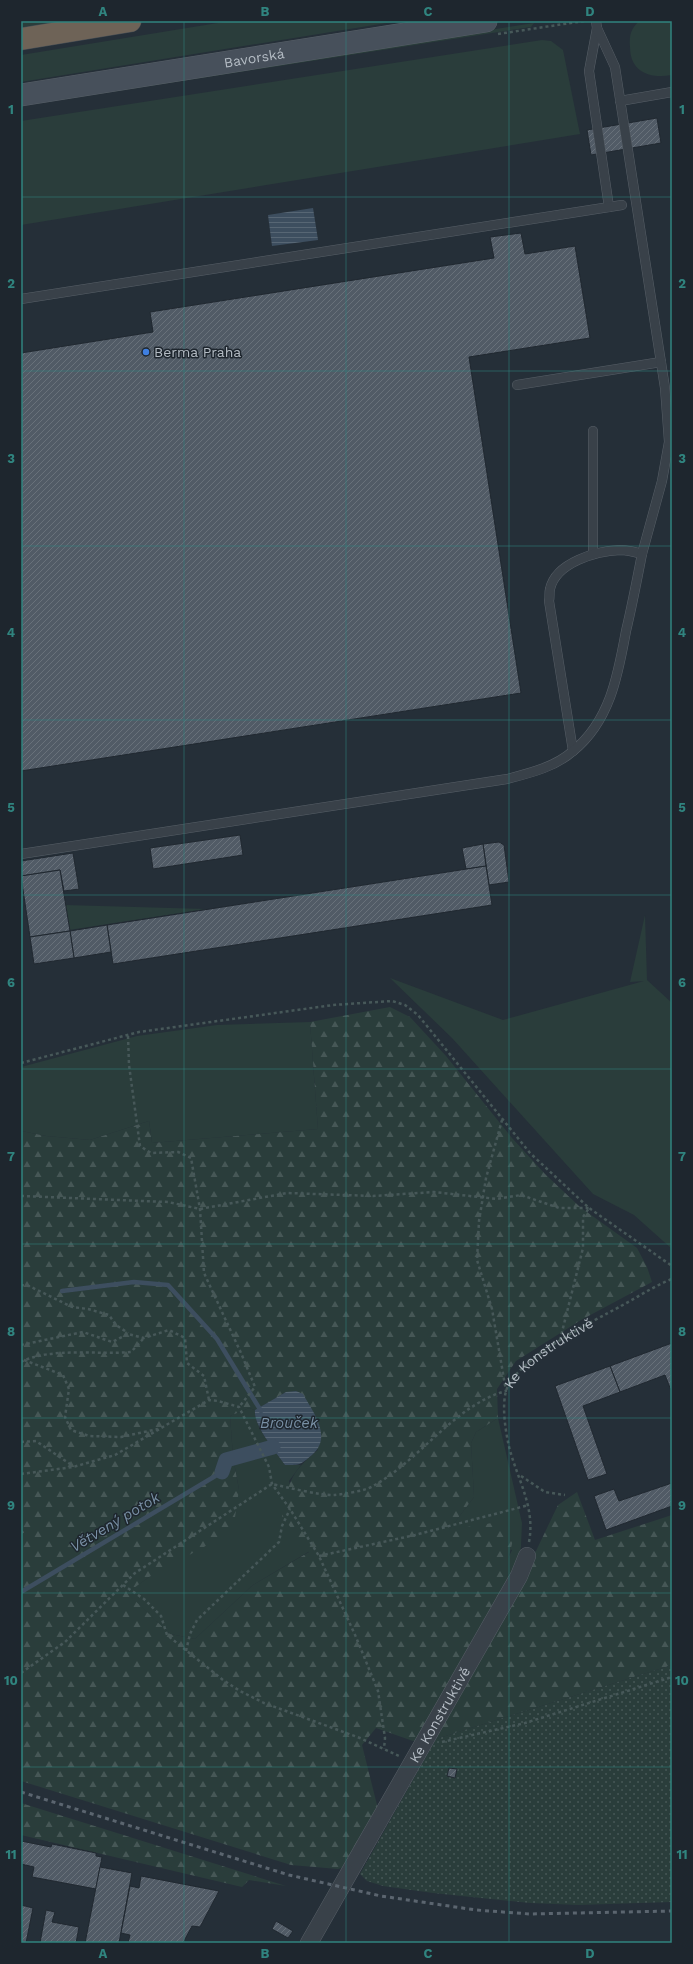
<svg xmlns="http://www.w3.org/2000/svg" width="693" height="1964" viewBox="0 0 693 1964" font-family="'Work Sans',sans-serif">
<defs>
<pattern id="forest-firs" width="22" height="20" patternUnits="userSpaceOnUse"><rect width="22" height="20" fill="#2a3d3b"/><path d="M5 1l3.5 6h-7zM16 11l3.5 6h-7z" fill="#465756"/></pattern>
<pattern id="garden-dots" width="8" height="8" patternUnits="userSpaceOnUse"><rect width="8" height="8" fill="#2a3d3b"/><path d="M2 2h.1M6 6h.1" fill="none" stroke="#465756" stroke-width="1.8" stroke-linecap="round"/></pattern>
<pattern id="water-rules" width="6" height="5" patternUnits="userSpaceOnUse"><rect width="6" height="5" fill="#3d4e5f"/><path d="M0 2.5h6" fill="none" stroke="#576674"/></pattern>
<pattern id="building-hatch" width="6" height="6" patternUnits="userSpaceOnUse"><rect width="6" height="6" fill="#515b66"/><path d="M-1 1l2-2M0 6l6-6M5 7l2-2" fill="none" stroke="#68717a"/></pattern>
</defs>
<rect width="100%" height="100%" fill="#252f38"/>
<g fill="#2a3d3b">
<polygon points="36,21 78,21 21,30 21,23"/>
<polygon points="230,21 399,21 21,82 21,55"/>
<path d="M639 21H672V75C650 79 630 72 630 47 629 35 631 29 639 21Z"/>
<polygon points="534,23 531,27 21,106 21,104"/>
<polygon points="542,40 551,41 563,50 580,134 21,225 21,121"/>
<polygon points="65,905 206,909 69,930"/>
<polygon points="645,915 647,980 672,1003 672,1249 634,1215 593,1194 452,1038 390,978 503,1020 644,981 630,982"/>
<polygon points="310,1022 318,1129 152,1143 149,1121 90,1140 46,1136 21,1131 21,1067 137,1036 217,1025"/>
<path d="M249 1408 255 1410C253 1425 276 1452 285 1465H301L289 1481 310 1551 253 1585 195 1639 170 1634 126 1593 149 1577 239 1490 233 1457 230 1416Z"/>
<polygon points="498,1418 522,1523 521,1547 516,1569 506,1577 506,1562 512,1550 448,1531 474,1497 471,1443 476,1432"/>
</g>
<g fill="url(#forest-firs)" fill-rule="evenodd">
<path d="M390 1007 410 1017 446 1056 512 1138 545 1174 580 1207 637 1248 647 1267 652 1282 581 1320 516 1361 497 1389 498 1418 476 1432 471 1443 474 1497 449 1530 492 1523 504 1526 513 1537C512 1551 505 1562 507 1576L536 1551 558 1505 577 1492 595 1540 672 1515V1665L436 1739 413 1741 376 1728 362 1745 378 1809 345 1867 338 1869 291 1865 21 1781V1131L46 1136 90 1140 149 1121 152 1143 318 1129 310 1022ZM286 1392 318 1450C289 1474 290 1480 282 1516L309 1552 253 1585 195 1639 170 1634 127 1593 149 1577 233 1531 239 1490 233 1457 230 1416 249 1408 255 1410Z"/>
<polygon points="21,1803 286,1886 249,1880 242,1887 21,1835"/>
</g>
<polygon fill="url(#garden-dots)" points="672,1665 672,1902 578,1905 530,1903 433,1893 383,1886 367,1881 360,1874 436,1739"/>
<g fill="url(#water-rules)">
<polygon points="313,208 318,240 272,246 268,215"/>
<path d="M296 1391 303 1394C313 1412 333 1437 312 1455 300 1465 301 1465 285 1465 276 1452 253 1425 255 1410L286 1392Z"/>
</g>
<g fill="none" stroke-linecap="round" stroke-linejoin="round">
<g stroke="#3d4e5f" stroke-width="4.5">
<polyline points="62,1291 134,1282 168,1285 217,1339 261,1411"/>
<polyline points="21,1592 222,1472"/>
</g>
<polyline stroke="#3d4e5f" stroke-width="15" points="222,1472 226,1460 273,1447"/>
</g>
<g fill="url(#building-hatch)" stroke="#202830">
<polygon points="657,118 661,143 591,155 587,130"/>
<polygon points="521,233 525,254 575,246 590,338 469,357 521,693 21,771 21,353 153,332 150,312 494,258 490,237"/>
<polygon points="240,835 243,855 153,869 150,848"/>
<polygon points="499,842 504,845 509,882 489,885 483,844"/>
<polygon points="483,844 486,866 466,869 462,848"/>
<polygon points="73,853 79,889 64,891 60,870 21,876 21,861"/>
<polygon points="486,866 492,905 113,964 107,925"/>
<polygon points="60,870 70,931 30,937 21,876"/>
<polygon points="107,925 111,952 74,958 70,931"/>
<polygon points="70,931 74,958 34,964 30,937"/>
<polygon points="672,1343 672,1393 665,1375 620,1392 610,1366"/>
<polygon points="610,1366 620,1392 583,1406 607,1474 588,1480 555,1386"/>
<polygon points="672,1483 672,1506 606,1530 594,1496 614,1489 619,1501"/>
<polygon points="449,1768 457,1769 455,1778 447,1776"/>
<polygon points="21,1841 51,1847 52,1844 96,1853 96,1856 102,1857 96,1889 32,1877 34,1867 21,1864"/>
<polygon points="100,1867 132,1873 119,1943 85,1943"/>
<polygon points="141,1876 219,1891 200,1927 192,1926 183,1943 128,1943 130,1935 121,1933 130,1886 139,1888"/>
<polygon points="21,1905 33,1908 26,1943 21,1943"/>
<polygon points="46,1910 55,1912 52,1922 79,1927 76,1943 40,1943"/>
<polygon points="276,1921 293,1931 288,1938 272,1929"/>
</g>
<g fill="none" stroke-linecap="round" stroke-linejoin="round">
<defs>
<g id="lane">
<polyline points="597,28 589,71 609,207"/>
<polyline points="620,101 672,92"/>
<polyline points="21,299 622,205"/>
<polyline points="517,385 661,362"/>
<polyline points="593,554 593,431"/>
<path d="M573 751 549 601C550 597 549 593 550 589 556 562 597 551 620 550 628 550 635 552 642 554L662 481 669 442 665 388 615 67 597 28 596 21"/>
<path d="M21 854 507 779C530 773 555 767 573 751 610 721 618 675 626 631 632 606 637 580 642 554"/>
</g>
<g id="street">
<path id="s2" d="M309 1943 519 1576 527 1556"/>
</g>
<g id="secondary">
<path id="s3" d="M21 95 486 21"/>
</g>
<polyline id="highway" points="21,39 130,21"/>
</defs>
<use href="#lane" stroke="#575f67" stroke-width="10"/>
<use href="#street" stroke="#575f67" stroke-width="18"/>
<use href="#secondary" stroke="#575f67" stroke-width="23"/>
<use href="#highway" stroke="#444c54" stroke-width="23"/>
<g stroke="#475859" stroke-width="2.5" stroke-dasharray="3 3" stroke-linecap="butt">
<polyline points="498,34 584,21"/>
<polyline points="128,1036 129,1065 140,1146 151,1153 178,1152 191,1158 200,1209 204,1273 241,1353 255,1387 239,1407"/>
<polyline points="21,1063 139,1032 333,1005 392,1001 405,1005 418,1015 530,1153 589,1208 672,1266"/>
<polyline points="21,1196 168,1202 200,1209 287,1193 373,1196 434,1192 497,1199 521,1195 559,1208 589,1208"/>
<polyline points="21,1285 29,1286 72,1307 88,1309 109,1315 116,1325 128,1333"/>
<polyline points="560,1340 583,1248 583,1217 589,1208"/>
<polyline points="21,1345 83,1332 112,1342 128,1334 144,1338 169,1330 185,1338 187,1363 204,1376 209,1400"/>
<polyline points="24,1360 63,1375 69,1389 65,1417 71,1430 89,1436 121,1437 158,1429"/>
<path d="M21 1362C50 1347 98 1355 131 1352L144 1338"/>
<polyline points="21,1442 36,1441 73,1466"/>
<polyline points="21,1474 73,1467 115,1455 209,1400 218,1401 239,1407 269,1467 272,1484 290,1509 319,1556 356,1637 378,1691 385,1738 384,1749"/>
<polyline points="521,1476 545,1492 565,1495"/>
<polyline points="21,1533 24,1531"/>
<path id="s1" d="M529 1542C536 1505 515 1476 508 1442 505 1427 502 1406 506 1391 516 1359 592 1322 621 1306 638 1297 654 1286 672 1279"/>
<polyline points="319,1556 415,1535 529,1505"/>
<polyline points="123,1585 144,1599 161,1616 167,1635 223,1680 240,1691 264,1703 360,1738 399,1756"/>
<polyline points="186,1651 190,1634 197,1620 279,1542 282,1526 290,1509"/>
<path d="M21 1673 65 1642 135 1573 272 1484C286 1487 322 1496 335 1495 344 1494 365 1491 373 1486 419 1461 456 1404 506 1391L492 1309 477 1260 479 1221 486 1178 502 1120"/>
<polyline points="442,1742 525,1723 672,1677"/>
</g>
<use href="#lane" stroke="#394149" stroke-width="9"/>
<use href="#street" stroke="#394149" stroke-width="17"/>
<use href="#secondary" stroke="#47505b" stroke-width="22"/>
<use href="#highway" stroke="#6e6357" stroke-width="22"/>
<polyline stroke="#5b656f" stroke-width="3" stroke-dasharray="4 4" stroke-linecap="butt" points="21,1792 289,1875 381,1896 476,1910 530,1914 672,1911"/>
</g>
<path fill="none" stroke="#30847f" stroke-width="1" stroke-opacity="0.55" d="M184 21V1943M346 21V1943M509 21V1943M21 197H672M21 371H672M21 546H672M21 720H672M21 895H672M21 1069H672M21 1244H672M21 1418H672M21 1593H672M21 1767H672"/>
<circle fill="#3f7fe0" stroke="#1e262e" stroke-width="1.5" cx="146" cy="352" r="4"/>
<g text-anchor="middle" dominant-baseline="central" stroke-width="3" stroke-linejoin="round" paint-order="stroke">
<g font-size="14" fill="#b4bcc4" stroke="#1e262e">
<text stroke="none"><textPath href="#s3" startOffset="236">Bavorská</textPath></text>
<text stroke="none"><textPath href="#s1" startOffset="213">Ke Konstruktivě</textPath></text>
<text stroke="none"><textPath href="#s2" startOffset="263">Ke Konstruktivě</textPath></text>
</g>
<g font-size="14" fill="#b4bcc4" stroke="#1e262e" text-anchor="start">
<text x="154" y="352">Berma Praha</text>
</g>
<g font-size="15" font-style="italic" fill="#788fa4" stroke="#1e262e">
<text x="289" y="1423">Brouček</text>
<text transform="translate(115 1522) rotate(-31)">Větvený potok</text>
</g>
</g>
<rect width="693" height="1964" fill="none" stroke="#1e262e" stroke-width="44"/>
<rect x="22" y="22" width="649" height="1920" fill="none" stroke="#30847f" stroke-width="1.5"/>
<g font-size="13" text-anchor="middle" font-weight="bold" fill="#30847f">
<text x="103" y="16">A</text>
<text x="265" y="16">B</text>
<text x="428" y="16">C</text>
<text x="590" y="16">D</text>
<text x="11" y="114">1</text>
<text x="682" y="114">1</text>
<text x="11" y="288">2</text>
<text x="682" y="288">2</text>
<text x="11" y="463">3</text>
<text x="682" y="463">3</text>
<text x="11" y="637">4</text>
<text x="682" y="637">4</text>
<text x="11" y="812">5</text>
<text x="682" y="812">5</text>
<text x="11" y="987">6</text>
<text x="682" y="987">6</text>
<text x="11" y="1161">7</text>
<text x="682" y="1161">7</text>
<text x="11" y="1336">8</text>
<text x="682" y="1336">8</text>
<text x="11" y="1510">9</text>
<text x="682" y="1510">9</text>
<text x="11" y="1685">10</text>
<text x="682" y="1685">10</text>
<text x="11" y="1859">11</text>
<text x="682" y="1859">11</text>
<text x="103" y="1958">A</text>
<text x="265" y="1958">B</text>
<text x="428" y="1958">C</text>
<text x="590" y="1958">D</text>
</g>
</svg>
